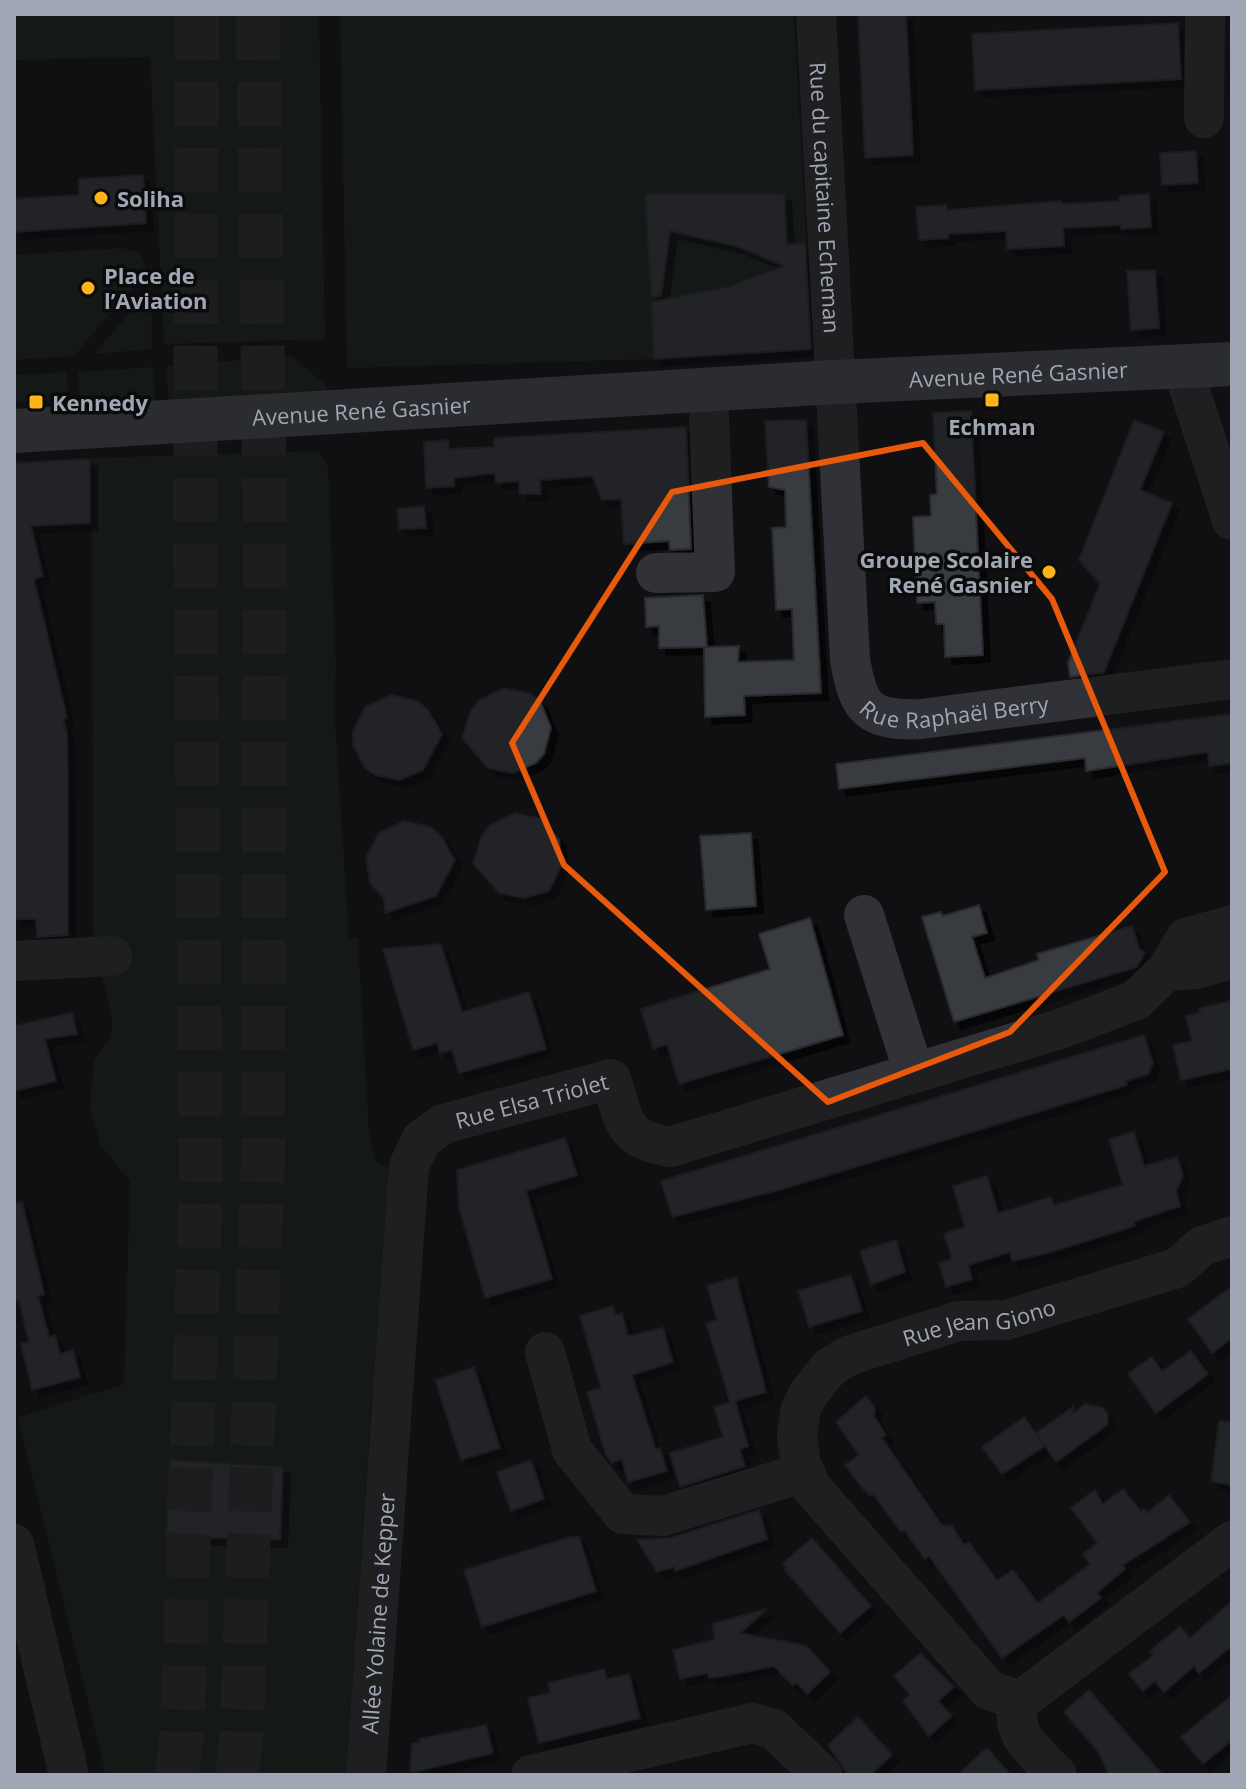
<svg xmlns="http://www.w3.org/2000/svg" width="1246" height="1789" viewBox="0 0 1246 1789" font-family="'Open Sans',sans-serif">
<defs>
<filter id="shadow"><feDropShadow dx="7" dy="7" stdDeviation="0" flood-color="#0009"/></filter>
</defs>
<rect width="100%" height="100%" fill="#101012"/>
<g fill="#1a221b">
<polygon points="14,14 319,14 325,339 164,344 150,57 14,60"/>
<polygon points="340,14 794,14 812,349 654,359 347,368"/>
<polygon points="122,248 140,253 147,270 74,356 14,360 14,255"/>
<polygon points="151,288 152,349 94,354"/>
<polygon points="292,356 325,384 326,394 169,403 166,366"/>
<polygon points="153,367 155,401 80,404 78,372"/>
<polygon points="66,372 69,395 64,400 14,402 14,375"/>
<polygon points="318,451 328,466 336,666 334,703 349,939 358,938 369,1134 376,1162 398,1171 384,1325 372,1397 346,1775 106,1775 18,1418 124,1384 130,1181 100,1144 90,1107 94,1060 111,1038 112,1016 93,944 92,458"/>
</g>
<g fill="#393b40" stroke="#2a2a2e" stroke-width="2" filter="url(#shadow)">
<polygon points="858,14 906,14 913,155 865,158"/>
<polygon points="1178,23 1181,79 975,90 972,34"/>
<polygon points="1196,151 1198,183 1162,185 1160,153"/>
<polygon points="143,175 146,223 14,232 14,199 79,195 79,179"/>
<polygon points="645,194 784,194 787,244 805,243 811,349 654,359 651,302 727,287 784,266 736,246 670,231 661,296 651,296"/>
<polygon points="1149,194 1151,227 1121,229 1121,225 1063,228 1064,246 1007,249 1006,231 948,234 948,238 919,240 916,207 946,205 947,210 1061,201 1062,204 1120,201 1119,196"/>
<polygon points="1155,270 1159,328 1131,330 1127,271"/>
<polygon points="971,411 983,655 945,657 944,624 936,624 935,602 917,603 913,517 931,516 930,495 937,494 933,413"/>
<polygon points="806,420 821,693 744,696 745,715 705,717 704,647 739,646 738,662 794,660 792,609 776,610 772,528 786,527 785,490 769,487 765,421"/>
<polygon points="1134,420 1164,432 1140,490 1172,503 1104,672 1070,677 1068,663 1100,584 1079,560"/>
<polygon points="686,427 691,549 670,550 669,541 624,544 621,499 602,500 592,476 540,480 541,494 520,494 519,481 496,483 495,473 454,478 454,486 426,488 424,442 448,440 449,449 494,447 494,438"/>
<polygon points="90,459 90,523 31,526 43,576 34,579 67,718 63,719 67,733 68,794 68,935 37,937 36,919 14,919 14,463"/>
<polygon points="424,506 426,528 399,529 397,509"/>
<polygon points="703,595 707,647 659,648 659,626 646,627 645,598"/>
<polygon points="504,688 531,694 541,703 551,728 544,754 536,763 513,773 488,768 462,738 471,711 479,700"/>
<polygon points="391,695 417,701 428,710 442,734 423,770 399,780 375,775 365,768 353,745 353,731 365,707"/>
<polygon points="1232,714 1232,763 1209,766 1208,752 1086,771 1085,758 839,789 836,764"/>
<polygon points="515,813 542,819 559,840 561,866 549,891 524,898 499,893 473,863 482,836 490,825"/>
<polygon points="404,821 430,827 441,836 455,860 436,896 385,913 384,898 370,883 366,857 379,833"/>
<polygon points="751,833 756,906 706,910 700,836"/>
<polygon points="979,905 987,933 972,937 985,978 1039,960 1037,954 1132,926 1139,949 1145,952 1137,967 954,1022 922,917 941,912 943,916"/>
<polygon points="810,918 843,1035 679,1084 667,1044 653,1049 641,1009 770,969 759,934"/>
<polygon points="441,944 462,1012 529,992 546,1049 459,1073 452,1050 440,1053 437,1043 413,1050 383,949"/>
<polygon points="1232,1001 1232,1069 1181,1080 1173,1045 1192,1041 1186,1016 1200,1013 1199,1008"/>
<polygon points="72,1013 77,1034 45,1039 56,1081 14,1091 14,1026"/>
<polygon points="1144,1035 1153,1063 1148,1074 1126,1081 1127,1085 779,1190 672,1217 661,1181"/>
<polygon points="1134,1132 1144,1166 1177,1157 1183,1176 1176,1191 1180,1206 1133,1222 1135,1226 1051,1252 1012,1261 1010,1252 968,1265 972,1279 946,1287 939,1263 952,1259 944,1234 965,1227 953,1186 987,1176 998,1213 1051,1197 1054,1205 1123,1185 1109,1139"/>
<polygon points="565,1138 577,1175 526,1191 552,1279 485,1298 459,1208 457,1170"/>
<polygon points="22,1202 44,1294 38,1296 49,1337 55,1335 60,1354 73,1350 80,1377 32,1390 21,1344 29,1342 19,1300 14,1302 14,1203"/>
<polygon points="896,1240 905,1272 871,1285 860,1251"/>
<polygon points="851,1275 862,1311 809,1327 798,1291"/>
<polygon points="736,1277 766,1392 735,1401 748,1446 740,1449 745,1466 680,1487 670,1453 723,1437 714,1407 730,1402 706,1323 717,1320 707,1286"/>
<polygon points="1232,1286 1232,1338 1212,1353 1188,1319"/>
<polygon points="613,1306 615,1315 622,1313 628,1336 663,1328 673,1362 632,1375 656,1450 660,1448 667,1471 628,1482 622,1459 612,1463 606,1455 594,1416 587,1392 601,1388 580,1316"/>
<polygon points="1191,1351 1208,1374 1156,1413 1128,1374 1152,1357 1162,1371"/>
<polygon points="474,1367 500,1448 461,1460 435,1380"/>
<polygon points="866,1396 875,1408 874,1416 886,1435 882,1438 942,1525 952,1526 964,1545 969,1542 997,1580 1013,1570 1038,1603 1090,1564 1083,1554 1097,1543 1071,1508 1095,1490 1103,1504 1123,1489 1141,1511 1144,1509 1147,1513 1169,1495 1190,1522 1123,1565 1125,1569 1097,1593 1101,1598 1069,1622 1064,1615 1002,1658 929,1556 925,1559 904,1530 901,1532 873,1494 870,1496 860,1485 845,1465 859,1455 836,1422"/>
<polygon points="1085,1404 1103,1408 1108,1415 1107,1425 1056,1462 1036,1433 1073,1407 1072,1414"/>
<polygon points="1024,1417 1045,1446 1002,1474 982,1447"/>
<polygon points="1219,1421 1232,1422 1232,1485 1211,1481"/>
<polygon points="170,1460 283,1467 280,1540 166,1536"/>
<polygon points="531,1460 544,1499 511,1511 497,1472"/>
<polygon points="759,1510 767,1539 675,1571 674,1567 657,1572 637,1540 670,1538"/>
<polygon points="570,1537 579,1537 596,1591 482,1627 464,1570"/>
<polygon points="812,1538 871,1606 840,1633 784,1569 787,1567 783,1563"/>
<polygon points="1232,1601 1232,1646 1199,1673 1194,1666 1164,1692 1155,1681 1143,1691 1129,1674 1154,1655 1150,1651 1180,1626 1190,1638"/>
<polygon points="767,1609 740,1633 807,1646 830,1672 807,1694 797,1683 793,1686 774,1666 724,1676 709,1678 708,1673 680,1679 673,1650 715,1639 712,1624"/>
<polygon points="920,1653 954,1687 938,1701 952,1716 929,1736 903,1701 910,1695 894,1676"/>
<polygon points="604,1669 607,1679 629,1674 640,1718 539,1743 528,1698 550,1693 548,1683"/>
<polygon points="1089,1690 1142,1751 1163,1775 1109,1775 1097,1750 1064,1712"/>
<polygon points="1232,1695 1232,1740 1203,1764 1181,1737"/>
<polygon points="858,1717 892,1755 870,1775 848,1775 828,1745"/>
<polygon points="486,1725 493,1753 410,1773 412,1744 420,1742 419,1739"/>
<polygon points="987,1748 1011,1775 957,1775"/>
</g>
<g fill="none" stroke-linecap="round" stroke-linejoin="round">
<g stroke="#2d2e32" stroke-width="44" stroke-dasharray="44 22" stroke-linecap="butt">
<polyline points="176,1775 182,1736 201,1181 195,523 197,14"/>
<polyline points="236,1775 241,1745 263,1157 265,524 258,14"/>
</g>
<g stroke="#313237" stroke-width="40">
<path id="s1" d="M816 14 850 659C858 709 868 721 921 719L1232 679"/>
<polyline points="1204,118 1205,14"/>
<polyline points="1182,366 1232,520"/>
<polyline points="656,573 715,572 708,391"/>
<polyline points="864,915 914,1073"/>
<polyline points="14,961 112,956"/>
<polyline points="1166,971 1196,969 1232,959"/>
<polyline points="545,1352 572,1450 623,1514 663,1516 805,1472"/>
<polyline points="14,1544 69,1775"/>
<path id="s2" d="M1020 1701 989 1690 812 1488 801 1464 797 1436 801 1408 809 1393 830 1367 850 1355 959 1321 1006 1320 1177 1268 1202 1246 1232 1236"/>
<polyline points="1020,1701 1232,1541"/>
<path d="M1020 1701C1006 1732 1038 1755 1057 1775"/>
<path id="s3" d="M366 1775 409 1166 421 1140 443 1124 611 1079C625 1122 622 1139 670 1147L1063 1028 1136 1000 1166 971 1186 938 1232 925"/>
<polyline points="531,1775 752,1723 774,1729 822,1775"/>
</g>
<path stroke="#4c4e56" stroke-width="44" id="s4" d="M14 431 835 382 1232 364"/>
</g>
<path d="M0 0H1246V1789H0ZM923 443 1052 599 1165 872 1010 1032 828 1102 564 865 512 743 672 492Z" fill="#101012" fill-opacity=".55" fill-rule="evenodd"/>
<path fill="none" stroke="#e8590c" stroke-width="6" stroke-linejoin="round" d="M923 443 1052 599 1165 872 1010 1032 828 1102 564 865 512 743 672 492Z"/>
<g fill="#ffb31a" stroke="#0b0b0c" stroke-width="3">
<circle cx="101" cy="198" r="8"/>
<circle cx="88" cy="288" r="8"/>
<rect x="984" y="392" width="16" height="16" rx="4"/>
<rect x="28" y="394" width="16" height="16" rx="4"/>
<circle cx="1049" cy="572" r="8"/>
</g>
<g text-anchor="middle" dominant-baseline="central" stroke-width="7" stroke-linejoin="round" paint-order="stroke">
<g font-size="22" font-weight="bold" fill="#9fa6b4" stroke="#0b0b0c" text-anchor="start">
<text x="117" y="198">Soliha</text>
<text x="104" y="275">Place de<tspan x="104" dy="25">l’Aviation</tspan></text>
<text x="52" y="402">Kennedy</text>
<text x="992" y="426" text-anchor="middle">Echman</text>
<text x="1033" y="559" text-anchor="end">Groupe Scolaire<tspan x="1033" dy="25">René Gasnier</tspan></text>
</g>
<g font-size="22" fill="#9fa6b4" stroke="#0b0b0c">
<text stroke="none"><textPath href="#s1" startOffset="184">Rue du capitaine Echeman</textPath></text>
<text stroke="none"><textPath href="#s4" startOffset="1006">Avenue René Gasnier</textPath></text>
<text stroke="none"><textPath href="#s4" startOffset="348">Avenue René Gasnier</textPath></text>
<text stroke="none"><textPath href="#s1" startOffset="788">Rue Raphaël Berry</textPath></text>
<text stroke="none"><textPath href="#s3" startOffset="758">Rue Elsa Triolet</textPath></text>
<text stroke="none"><textPath href="#s2" startOffset="592">Rue Jean Giono</textPath></text>
<text stroke="none"><textPath href="#s3" startOffset="162">Allée Yolaine de Kepper</textPath></text>
</g>
</g>
<rect width="1246" height="1789" fill="none" stroke="#9fa6b4" stroke-width="32"/>
</svg>
